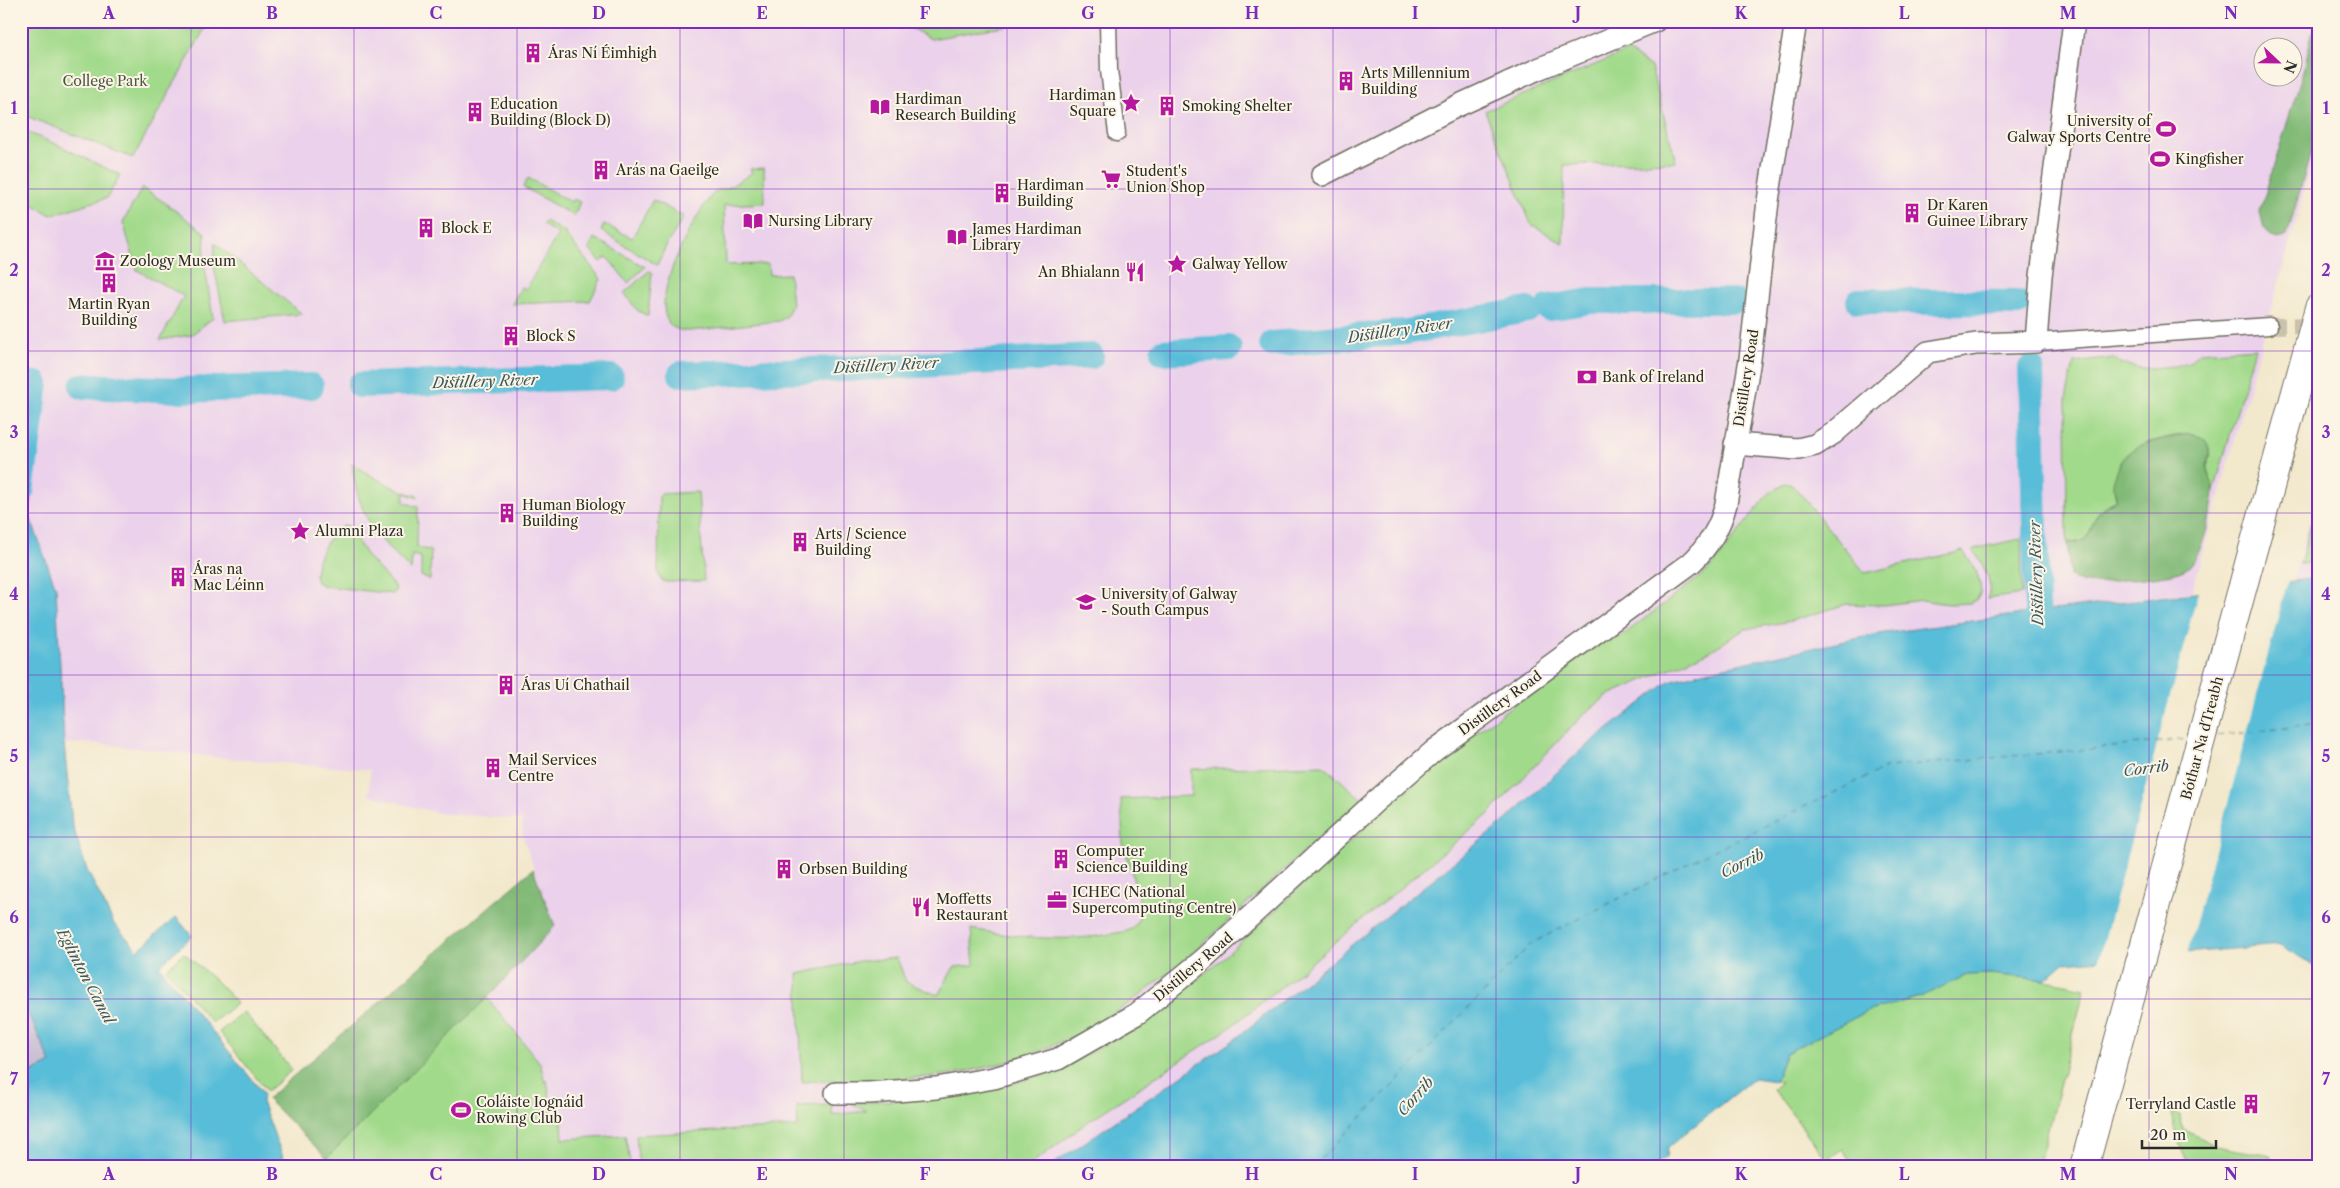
<svg xmlns="http://www.w3.org/2000/svg" width="2340" height="1188" viewBox="0 0 2340 1188" font-family="'Libre Caslon Text',serif">
<rect width="100%" height="100%" fill="#fcf5e5"/>
<filter id="ink" filterUnits="userSpaceOnUse"><feTurbulence type="fractalNoise" baseFrequency=".02" numOctaves="2"/><feDisplacementMap in="SourceGraphic" scale="10" xChannelSelector="R" yChannelSelector="G"/><feConvolveMatrix kernelMatrix="1 2 1 2 8 2 1 2 1" color-interpolation-filters="sRGB"/></filter>
<filter id="wash" filterUnits="userSpaceOnUse"><feTurbulence type="fractalNoise" baseFrequency=".0096" numOctaves="4" result="noise"/><feDisplacementMap in="SourceGraphic" scale="20" xChannelSelector="R" yChannelSelector="G"/><feGaussianBlur stdDeviation="1.12" result="paint"/><feColorMatrix in="noise" values="0 0 0 0 0 0 0 0 0 0 0 0 0 0 0 0 0 1.4 0 .05"/><feComposite in="paint" operator="in"/></filter>
<g filter="url(#wash)">
<rect width="100%" height="100%" fill="#f2e8cc"/>
<g fill="#ebd1eb" fill-rule="evenodd">
<path d="M21 21H2319V139L2192 592 1878 634 1712 670 1669 681 1579 752 1505 821 1234 1040 1049 1167H550L540 1063 487 998 554 926 523 837 522 820 438 813 369 795 370 770 235 759 91 743 64 744 56 588 30 517 32 491 21 489ZM2262 48H2292V78H2262Z"/>
<polygon points="2319,486 2319,578 2293,582"/>
</g>
<polygon fill="#cbbfd5" points="21,998 51,1063 21,1078"/>
<g fill="#a2da8b" stroke="#66825b">
<polygon points="21,21 209,21 133,158 21,114"/>
<polygon points="898,21 1033,21 931,39"/>
<polygon points="1628,51 1651,67 1676,162 1564,165 1563,243 1531,224 1485,111"/>
<polygon points="21,130 56,144 120,175 107,198 51,215 21,198"/>
<path d="M764 168 765 203 724 205 726 265 768 264 769 275 789 274 792 305 786 317 779 321 689 331C629 332 694 214 713 194 718 188 723 190 729 187 737 183 745 177 752 173L750 169Z"/>
<polygon points="528,178 571,202 573,199 580,202 574,216 523,187"/>
<polygon points="142,188 164,202 205,233 204,261 213,318 191,335 160,340 184,296 137,270 123,222"/>
<polygon points="653,200 684,217 668,242 657,265 601,231 604,224 632,238"/>
<polygon points="545,221 564,232 601,279 590,301 512,304 521,287 526,289 558,234 543,225"/>
<polygon points="594,238 645,267 628,283 607,257 601,262 589,249"/>
<polygon points="215,243 302,314 225,321 214,266"/>
<polygon points="649,271 652,272 648,316 638,311 624,293"/>
<path d="M2255 348 2214 491C2212 484 2210 478 2208 472 2206 465 2211 456 2209 449 2203 424 2163 439 2146 443L2114 490 2116 500C2110 504 2103 506 2099 512 2088 526 2093 546 2067 542L2066 399 2074 363 2115 358 2119 363 2139 368H2150L2175 366 2189 362 2200 352Z"/>
<path d="M352 463C373 478 393 489 418 496V498L404 493V502L418 507 417 547 431 551 430 580 421 576V557L412 555 411 570C375 537 357 513 352 463Z"/>
<path d="M1785 484H1792L1865 573 1963 551 1976 571 1980 584 1981 593 1977 599 1970 603 1948 604 1922 600 1884 605 1847 604 1791 621 1745 629 1710 651 1609 695 1585 713 1489 814 1295 976 1228 1029 1089 1121 1027 1167H642L638 1158 636 1135 798 1127 797 1106 832 1105V1115L866 1111 851 1103C916 1099 981 1097 1042 1074 1167 1028 1262 918 1360 832 1388 807 1415 782 1443 759 1498 714 1557 673 1615 633L1619 638 1710 569 1768 494Z"/>
<polygon points="698,492 704,581 665,582 661,580 658,572 659,494"/>
<polygon points="2319,495 2319,562 2300,564"/>
<path d="M347 525 367 556 394 586 396 589 393 594 324 586 317 582C309 568 331 527 347 525Z"/>
<path d="M2021 539 2022 594 1987 599C1995 581 1982 565 1973 549Z"/>
<path d="M1323 765 1362 799C1322 835 1282 872 1242 908 1159 984 1096 1042 983 1068 925 1082 862 1079 802 1082L798 974 860 961 897 958 906 982 938 995 954 967 974 965 971 929C1015 937 1060 942 1105 935 1113 933 1123 933 1131 929 1137 925 1140 916 1142 909L1123 843 1121 799 1191 796V769Z"/>
<polygon points="184,953 215,980 237,1003 212,1023 166,969"/>
<polygon points="1991,974 2045,980 2085,988 2038,1167 1855,1167 1842,1149 1827,1160 1773,1089 1781,1082 1775,1081 1786,1053 1868,1011 1920,997 1967,975"/>
<polygon points="487,998 540,1063 545,1082 547,1080 553,1120 562,1120 563,1139 625,1135 631,1167 318,1167"/>
<polygon points="244,1012 292,1070 267,1091 219,1032"/>
<path d="M2171 1113 2180 1115 2181 1125 2185 1130 2215 1146 2271 1156 2275 1167H2191C2180 1149 2175 1133 2171 1113Z"/>
</g>
<g fill="#81ba77" stroke="#567251">
<path d="M2315 21H2319V124L2287 236C2268 246 2262 226 2260 211L2305 65Z"/>
<path d="M2187 434C2193 435 2200 435 2205 440 2213 449 2207 459 2207 469 2207 476 2214 483 2214 491 2213 509 2202 559 2186 569 2171 577 2139 578 2122 580 2104 583 2085 588 2070 576L2067 542C2093 546 2088 526 2099 512 2103 506 2110 505 2116 500 2117 494 2113 491 2113 485 2113 479 2117 472 2119 466 2132 440 2162 441 2187 434Z"/>
<polygon points="2319,495 2319,531 2310,529"/>
<polygon points="533,869 555,926 487,998 327,1158 267,1099"/>
</g>
<g fill="#59bdd8" stroke="#427482">
<polygon points="21,489 32,491 30,517 56,588 64,744 72,823 87,870 114,924 138,950 176,917 192,936 159,966 263,1093 262,1102 284,1160 304,1167 21,1167 21,1078 51,1063 21,998"/>
<polygon points="2319,578 2319,969 2281,945 2064,963 2045,980 1991,974 1967,975 1920,997 1868,1011 1786,1053 1775,1081 1754,1078 1668,1147 1667,1158 1661,1160 1653,1167 1049,1167 1234,1040 1505,821 1579,752 1669,681 1711,670 1878,634 2037,612"/>
</g>
<polygon fill="#f2e8cc" points="2288,580 2187,955 2098,963 2199,589"/>
<g fill="none" stroke-linecap="round" stroke-linejoin="round">
<g stroke="#59bdd8" stroke-width="26">
<polyline points="1859,301 2018,303"/>
<polyline points="1548,308 1590,301 1734,301"/>
<polyline points="1272,344 1406,332 1527,310"/>
<polyline points="1163,352 1229,348"/>
<polyline points="2031,368 2038,647"/>
<polyline points="681,374 844,369 1091,356"/>
<polyline points="21,382 36,384 21,491"/>
<polyline points="360,385 611,377"/>
<polyline points="82,386 179,390 311,386"/>
</g>
<g stroke="#39575f" stroke-width="1" stroke-dasharray="6 5" stroke-linecap="butt">
<polyline points="2217,736 2319,724"/>
<polyline points="1313,1167 1532,943 1688,863 1887,767 2093,749 2188,739"/>
</g>
</g>
</g>
<g filter="url(#ink)">
<g fill="none" stroke-linecap="round" stroke-linejoin="round">
<polyline stroke="#cac2ac" stroke-width="16" stroke-dasharray="16 8" stroke-linecap="butt" points="2269,326 2319,325"/>
<defs>
<g id="pedestrian">
<polyline points="1108,21 1109,70 1117,133"/>
<polyline points="2036,342 2269,326"/>
</g>
<g id="minor">
<polyline points="1322,175 1455,107 1538,69 1655,21"/>
<polyline points="1735,444 1798,449 1815,445 1834,433 1928,352 1976,344 2036,342 2041,276 2074,21"/>
<path d="M836 1093H869L936 1088 994 1078 1058 1059 1138 1013 1203 960 1376 801 1435 750 1691 563C1709 546 1720 528 1726 504L1750 359 1768 201 1796 21"/>
</g>
<polyline id="trunk" points="2084,1167 2319,308"/>
</defs>
<use href="#pedestrian" stroke="#716d63" stroke-width="19"/>
<use href="#minor" stroke="#716d63" stroke-width="24"/>
<use href="#trunk" stroke="#716d63" stroke-width="30"/>
<use href="#pedestrian" stroke="#fff" stroke-width="16"/>
<use href="#minor" stroke="#fff" stroke-width="21"/>
<use href="#trunk" stroke="#fff" stroke-width="28"/>
</g>
</g>
<path fill="none" stroke="#7b2cbf" stroke-width="1" stroke-opacity="0.55" d="M191 21V1167M354 21V1167M517 21V1167M680 21V1167M844 21V1167M1007 21V1167M1170 21V1167M1333 21V1167M1496 21V1167M1660 21V1167M1823 21V1167M1986 21V1167M2149 21V1167M21 189H2319M21 351H2319M21 513H2319M21 675H2319M21 837H2319M21 999H2319"/>
<defs>
<symbol id="building-bare" viewBox="-9 -9 18 18"><path d="M-4-6H4V6H1V3H-1V6H-4ZM-2.5-4.3h1.7v1.8h-1.7ZM.8-4.3h1.7v1.8H.8ZM-2.5-1h1.7V.8h-1.7ZM.8-1h1.7V.8H.8Z" fill="#b5179e" stroke="#fcf5e5" stroke-width="2.5" paint-order="stroke"/></symbol>
<symbol id="sight-bare" viewBox="-9 -9 18 18"><path d="M0-6L1.8-2.2L6-1.7L2.9 1.2L3.7 5.4L0 3.3L-3.7 5.4L-2.9 1.2L-6-1.7L-1.8-2.2Z" fill="#b5179e" stroke="#fcf5e5" stroke-width="2.5" paint-order="stroke"/></symbol>
<symbol id="library-bare" viewBox="-9 -9 18 18"><path d="M-6-4Q-3-5.5-.7-3.5V5Q-3 3-6 4ZM6-4Q3-5.5 .7-3.5V5Q3 3 6 4Z" fill="#b5179e" stroke="#fcf5e5" stroke-width="2.5" paint-order="stroke"/></symbol>
<symbol id="stadium-bare" viewBox="-9 -9 18 18"><path d="M0-5a6.5 5 0 1 0 0 10a6.5 5 0 1 0 0-10ZM-3.5-1.8h7v3.6h-7Z" fill="#b5179e" stroke="#fcf5e5" stroke-width="2.5" paint-order="stroke"/></symbol>
<symbol id="supermarket-bare" viewBox="-9 -9 18 18"><path d="M-6-5.5h2.5l.6 2H6L4.5 2H-2.5L-4.4-4H-6ZM-1.5 3.2a1.3 1.3 0 1 0 .1 0ZM3 3.2a1.3 1.3 0 1 0 .1 0Z" fill="#b5179e" stroke="#fcf5e5" stroke-width="2.5" paint-order="stroke"/></symbol>
<symbol id="museum-bare" viewBox="-9 -9 18 18"><path d="M0-6L6-3V-2H-6V-3ZM-5-1h2V3h-2ZM-1-1h2V3h-2ZM3-1h2V3H3ZM-6 4H6V6H-6Z" fill="#b5179e" stroke="#fcf5e5" stroke-width="2.5" paint-order="stroke"/></symbol>
<symbol id="restaurant-bare" viewBox="-9 -9 18 18"><path d="M-5-6h1v4h1v-4h1v4h1v-4h1v5L-1.5 .5V6h-2V.5L-5-1ZM5-6V6H3V1.5H1.5Q1.5-4 5-6Z" fill="#b5179e" stroke="#fcf5e5" stroke-width="2.5" paint-order="stroke"/></symbol>
<symbol id="bank-bare" viewBox="-9 -9 18 18"><path d="M-6-4H6V4H-6ZM0-2.3a2.3 2.3 0 1 0 0 4.6a2.3 2.3 0 1 0 0-4.6Z" fill="#b5179e" stroke="#fcf5e5" stroke-width="2.5" paint-order="stroke"/></symbol>
<symbol id="university-bare" viewBox="-9 -9 18 18"><path d="M0-5L7-2L0 1L-7-2ZM-4 1L0 2.5L4 1V4Q0 6-4 4Z" fill="#b5179e" stroke="#fcf5e5" stroke-width="2.5" paint-order="stroke"/></symbol>
<symbol id="office-bare" viewBox="-9 -9 18 18"><path d="M-6-3h4V-5.5h4V-3h4V5H-6ZM-1-4.5V-3h2v-1.5ZM-6 0V1H6V0Z" fill="#b5179e" stroke="#fcf5e5" stroke-width="2.5" paint-order="stroke"/></symbol>
</defs>
<g fill-rule="evenodd">
<use href="#building-bare" x="519" y="39" width="28" height="28"/>
<use href="#building-bare" x="1332" y="67" width="28" height="28"/>
<use href="#sight-bare" x="1117" y="89" width="28" height="28"/>
<use href="#building-bare" x="1153" y="92" width="28" height="28"/>
<use href="#library-bare" x="866" y="93" width="28" height="28"/>
<use href="#building-bare" x="461" y="98" width="28" height="28"/>
<use href="#stadium-bare" x="2152" y="115" width="28" height="28"/>
<use href="#stadium-bare" x="2146" y="145" width="28" height="28"/>
<use href="#building-bare" x="587" y="156" width="28" height="28"/>
<use href="#supermarket-bare" x="1097" y="165" width="28" height="28"/>
<use href="#building-bare" x="988" y="179" width="28" height="28"/>
<use href="#building-bare" x="1898" y="199" width="28" height="28"/>
<use href="#library-bare" x="739" y="207" width="28" height="28"/>
<use href="#building-bare" x="412" y="214" width="28" height="28"/>
<use href="#library-bare" x="943" y="223" width="28" height="28"/>
<use href="#museum-bare" x="91" y="247" width="28" height="28"/>
<use href="#sight-bare" x="1163" y="250" width="28" height="28"/>
<use href="#restaurant-bare" x="1121" y="258" width="28" height="28"/>
<use href="#building-bare" x="95" y="269" width="28" height="28"/>
<use href="#building-bare" x="497" y="322" width="28" height="28"/>
<use href="#bank-bare" x="1573" y="363" width="28" height="28"/>
<use href="#building-bare" x="493" y="499" width="28" height="28"/>
<use href="#sight-bare" x="286" y="517" width="28" height="28"/>
<use href="#building-bare" x="786" y="528" width="28" height="28"/>
<use href="#building-bare" x="164" y="563" width="28" height="28"/>
<use href="#university-bare" x="1072" y="588" width="28" height="28"/>
<use href="#building-bare" x="492" y="671" width="28" height="28"/>
<use href="#building-bare" x="479" y="754" width="28" height="28"/>
<use href="#building-bare" x="1047" y="845" width="28" height="28"/>
<use href="#building-bare" x="770" y="855" width="28" height="28"/>
<use href="#office-bare" x="1043" y="886" width="28" height="28"/>
<use href="#restaurant-bare" x="907" y="893" width="28" height="28"/>
<use href="#building-bare" x="2237" y="1090" width="28" height="28"/>
<use href="#stadium-bare" x="447" y="1096" width="28" height="28"/>
</g>
<g text-anchor="middle" dominant-baseline="central" stroke-width="4" stroke-linejoin="round" paint-order="stroke">
<g font-size="14" fill="#2b2b2b" stroke="#fcf5e5" text-anchor="start">
<text x="548" y="53">Áras Ní Éimhigh</text>
<text x="1361" y="73">Arts Millennium<tspan x="1361" dy="16">Building</tspan></text>
<text x="1116" y="95" text-anchor="end">Hardiman<tspan x="1116" dy="16">Square</tspan></text>
<text x="895" y="99">Hardiman<tspan x="895" dy="16">Research Building</tspan></text>
<text x="490" y="104">Education<tspan x="490" dy="16">Building (Block D)</tspan></text>
<text x="1182" y="106">Smoking Shelter</text>
<text x="2151" y="121" text-anchor="end">University of<tspan x="2151" dy="16">Galway Sports Centre</tspan></text>
<text x="2175" y="159">Kingfisher</text>
<text x="616" y="170">Arás na Gaeilge</text>
<text x="1126" y="171">Student's<tspan x="1126" dy="16">Union Shop</tspan></text>
<text x="1017" y="185">Hardiman<tspan x="1017" dy="16">Building</tspan></text>
<text x="1927" y="205">Dr Karen<tspan x="1927" dy="16">Guinee Library</tspan></text>
<text x="768" y="221">Nursing Library</text>
<text x="441" y="228">Block E</text>
<text x="972" y="229">James Hardiman<tspan x="972" dy="16">Library</tspan></text>
<text x="120" y="261">Zoology Museum</text>
<text x="1192" y="264">Galway Yellow</text>
<text x="1120" y="272" text-anchor="end">An Bhialann</text>
<text x="109" y="304" text-anchor="middle">Martin Ryan<tspan x="109" dy="16">Building</tspan></text>
<text x="526" y="336">Block S</text>
<text x="1602" y="377">Bank of Ireland</text>
<text x="522" y="505">Human Biology<tspan x="522" dy="16">Building</tspan></text>
<text x="315" y="531">Alumni Plaza</text>
<text x="815" y="534">Arts / Science<tspan x="815" dy="16">Building</tspan></text>
<text x="193" y="569">Áras na<tspan x="193" dy="16">Mac Léinn</tspan></text>
<text x="1101" y="594">University of Galway<tspan x="1101" dy="16">- South Campus</tspan></text>
<text x="521" y="685">Áras Uí Chathail</text>
<text x="508" y="760">Mail Services<tspan x="508" dy="16">Centre</tspan></text>
<text x="1076" y="851">Computer<tspan x="1076" dy="16">Science Building</tspan></text>
<text x="799" y="869">Orbsen Building</text>
<text x="1072" y="892">ICHEC (National<tspan x="1072" dy="16">Supercomputing Centre)</tspan></text>
<text x="936" y="899">Moffetts<tspan x="936" dy="16">Restaurant</tspan></text>
<text x="476" y="1102">Coláiste Iognáid<tspan x="476" dy="16">Rowing Club</tspan></text>
<text x="2236" y="1104" text-anchor="end">Terryland Castle</text>
</g>
<g font-size="14" fill="#495743" stroke="#fcf5e5">
<text x="105" y="81">College Park</text>
</g>
<g font-size="14" fill="#2b2b2b" stroke="#fcf5e5">
<text transform="translate(1746 378) rotate(-81)">Distillery Road</text>
<text transform="translate(1500 703) rotate(-36)">Distillery Road</text>
<text transform="translate(2202 738) rotate(-75)">Bóthar Na dTreabh</text>
<text transform="translate(1193 967) rotate(-40)">Distillery Road</text>
</g>
<g font-size="15" font-style="italic" fill="#39575f" stroke="#fcf5e5">
<text transform="translate(1400 330) rotate(-8)">Distillery River</text>
<text transform="translate(886 365) rotate(-3)">Distillery River</text>
<text transform="translate(485 381) rotate(-2)">Distillery River</text>
<text transform="translate(2036 573) rotate(-92)">Distillery River</text>
<text transform="translate(2146 768) rotate(-7)">Corrib</text>
<text transform="translate(1742 863) rotate(-26)">Corrib</text>
<text transform="translate(86 976) rotate(62)">Eglinton Canal</text>
<text transform="translate(1415 1096) rotate(-48)">Corrib</text>
</g>
</g>
<rect width="2340" height="1188" fill="none" stroke="#fcf5e5" stroke-width="55"/>
<g transform="translate(2278 62) rotate(112)"><circle r="24" fill="#fcf5e5" stroke="#a8a49b"/>
<path d="M0-4L9 19L0 12L-9 19Z" fill="#b5179e"/>
<text y="-8" font-size="14" font-weight="bold" text-anchor="middle" fill="#2b2b2b">N</text>
</g>
<path d="M2142 1140v8h74v-8" fill="none" stroke="#2b2b2b" stroke-width="2.5"/>
<text x="2150" y="1140" font-size="15" fill="#2b2b2b" stroke="#fcf5e5" stroke-width="4" paint-order="stroke">20 m</text>
<rect x="28" y="28" width="2284" height="1132" fill="none" stroke="#7b2cbf" stroke-width="2"/>
<g font-size="16" text-anchor="middle" font-weight="bold" fill="#7b2cbf">
<text x="109" y="19">A</text>
<text x="272" y="19">B</text>
<text x="436" y="19">C</text>
<text x="599" y="19">D</text>
<text x="762" y="19">E</text>
<text x="925" y="19">F</text>
<text x="1088" y="19">G</text>
<text x="1252" y="19">H</text>
<text x="1415" y="19">I</text>
<text x="1578" y="19">J</text>
<text x="1741" y="19">K</text>
<text x="1904" y="19">L</text>
<text x="2068" y="19">M</text>
<text x="2231" y="19">N</text>
<text x="14" y="114">1</text>
<text x="2326" y="114">1</text>
<text x="14" y="276">2</text>
<text x="2326" y="276">2</text>
<text x="14" y="438">3</text>
<text x="2326" y="438">3</text>
<text x="14" y="600">4</text>
<text x="2326" y="600">4</text>
<text x="14" y="762">5</text>
<text x="2326" y="762">5</text>
<text x="14" y="923">6</text>
<text x="2326" y="923">6</text>
<text x="14" y="1085">7</text>
<text x="2326" y="1085">7</text>
<text x="109" y="1180">A</text>
<text x="272" y="1180">B</text>
<text x="436" y="1180">C</text>
<text x="599" y="1180">D</text>
<text x="762" y="1180">E</text>
<text x="925" y="1180">F</text>
<text x="1088" y="1180">G</text>
<text x="1252" y="1180">H</text>
<text x="1415" y="1180">I</text>
<text x="1578" y="1180">J</text>
<text x="1741" y="1180">K</text>
<text x="1904" y="1180">L</text>
<text x="2068" y="1180">M</text>
<text x="2231" y="1180">N</text>
</g>
</svg>
